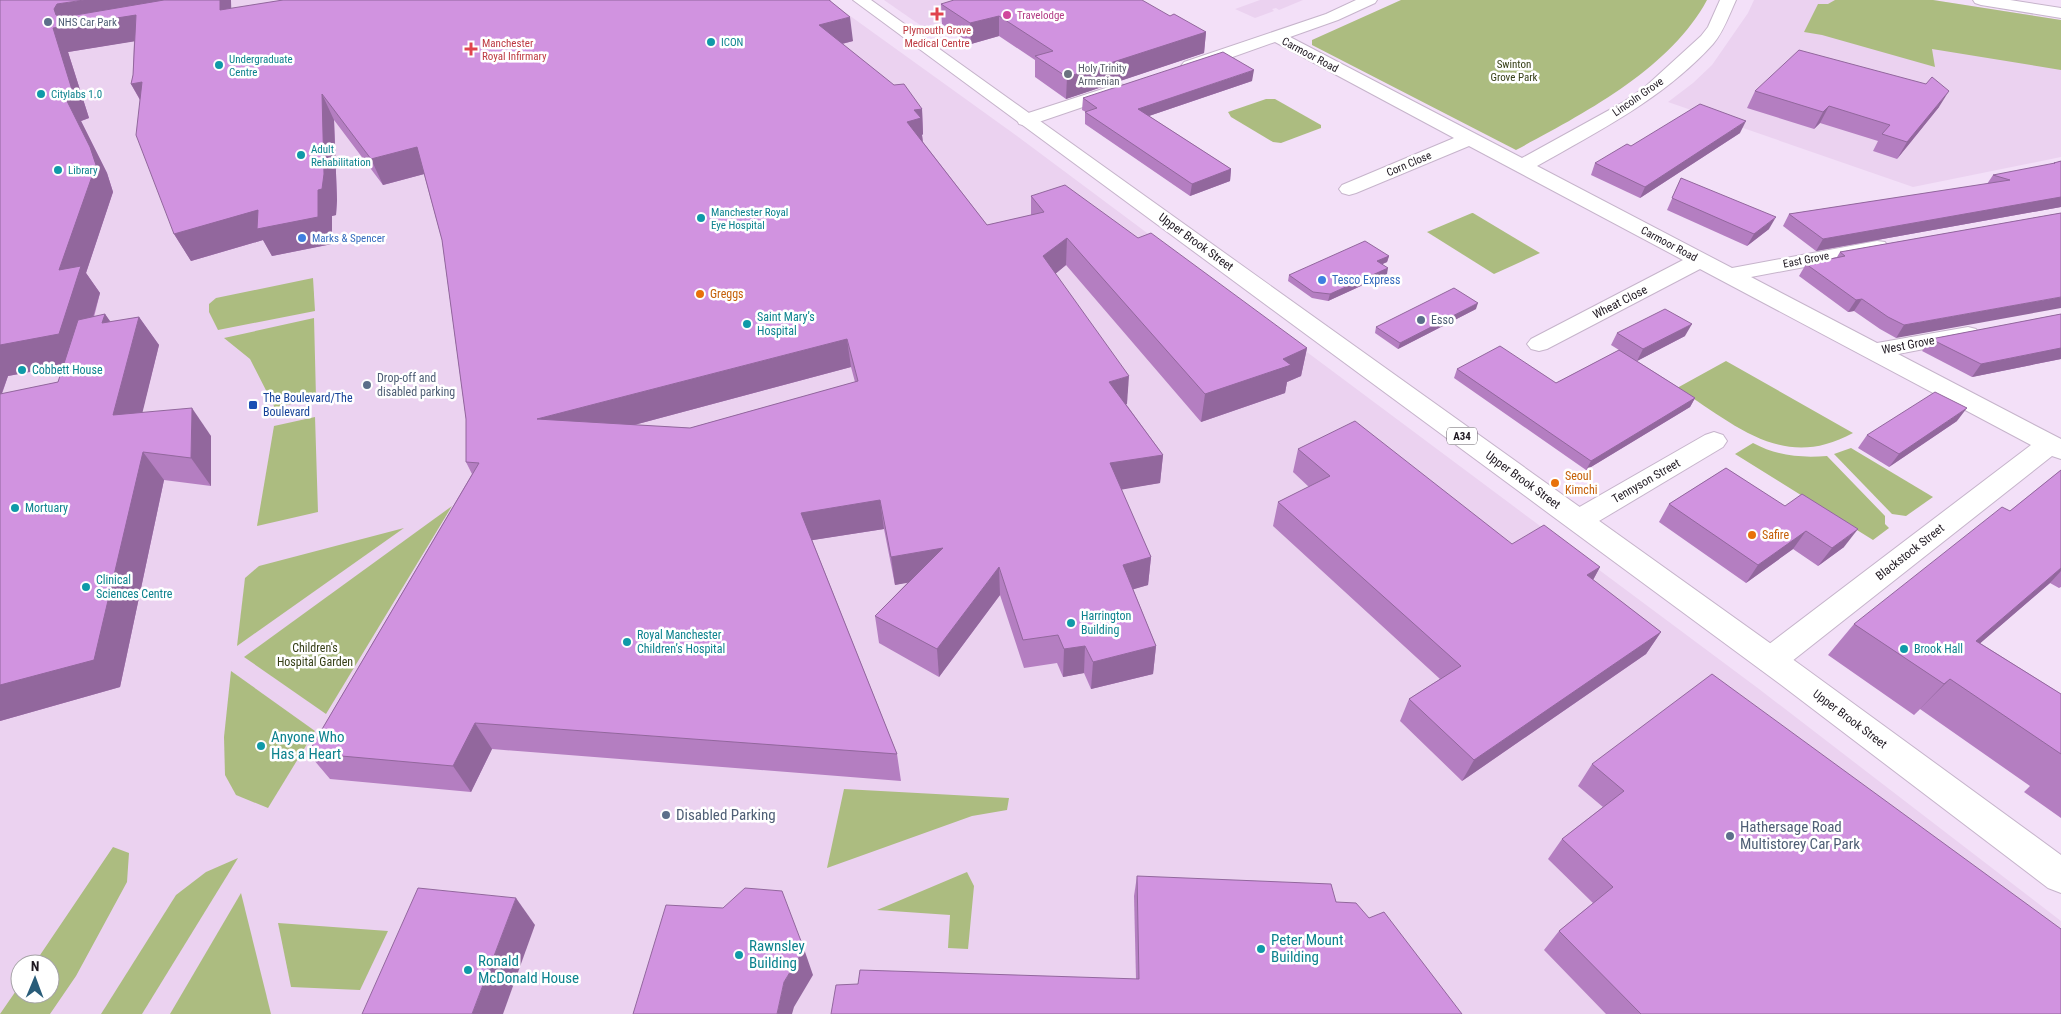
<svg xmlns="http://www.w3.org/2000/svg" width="2061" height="1014" viewBox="0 0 2061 1014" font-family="'Roboto Condensed',sans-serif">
<rect width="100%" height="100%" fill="#f3e0f8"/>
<g fill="#ebd2f0" fill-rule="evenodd">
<path d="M0 0H828L1017 136 1567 546 1759 689 2061 921V1014H0ZM20 964H50V994H20Z"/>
<polygon points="884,0 1013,0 1016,2 923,27"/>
<polygon points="1260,0 1303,0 1279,10 1276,8 1272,9 1274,11 1255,18 1235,9"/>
<polygon points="1754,0 1933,0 2061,20 2061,157 1913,187 1668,102 1693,83 1712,65 1748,13"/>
</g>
<g fill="#acbc80">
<path d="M1401 0H1707C1670 69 1583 114 1516 150L1312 45V40Z"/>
<polygon points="1835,0 1933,0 2061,20 2061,70 1932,49 1935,67 1822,35 1804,32 1818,4 1828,4"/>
<polygon points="1266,99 1275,99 1321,125 1321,128 1281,143 1273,142 1231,117 1228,112"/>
<polygon points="1472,213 1473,213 1540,253 1494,274 1427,232"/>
<polygon points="313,278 315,311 218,330 209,312 209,304 216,298"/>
<polygon points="314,318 316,398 275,408 250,359 224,338"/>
<path d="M1726 361 1853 433C1782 472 1735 424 1677 388Z"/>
<polygon points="315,417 318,512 257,526 274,426"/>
<path d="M1753 443C1777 456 1801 458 1827 456L1885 516V524L1889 528 1873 540 1735 454Z"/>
<polygon points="1851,448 1933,497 1906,516 1892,514 1834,454"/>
<polygon points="452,506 326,714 244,657"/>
<polygon points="404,528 237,646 245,578 259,566"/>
<polygon points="231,671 315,731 268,808 236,795 225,775 224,737"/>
<polygon points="844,789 1009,798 1007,810 972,816 827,868"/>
<polygon points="113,847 129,853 127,882 76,976 50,1014 0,1014 20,985 20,994 50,994 50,964 34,964"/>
<polygon points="238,858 142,1014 101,1014 176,895 206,872"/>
<polygon points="967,872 974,886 968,949 948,948 950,915 877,910"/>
<polygon points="241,893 271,1014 170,1014"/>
<polygon points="278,923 388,931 360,990 291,987"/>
</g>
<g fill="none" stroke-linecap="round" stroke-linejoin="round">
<defs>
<g id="minor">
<path d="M1356 0H1377L1375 3 1338 20 1290 37 1522 158 1622 103 1645 87 1701 36 1708 27 1720 0H1736C1729 15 1724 31 1713 44 1664 98 1599 131 1537 166L1732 268 1877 241 1885 242 1888 247 1885 252 1751 277 1877 343 1968 327 1976 329 1980 334 1976 339 1898 354 2061 439V459L2052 456 1782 669 1771 673 1760 669 1755 660 1760 651 2031 445 1700 269 1547 349 1539 351 1531 349 1527 344 1531 339 1683 260 1469 146 1356 193 1349 195 1342 193 1339 189 1342 185 1454 138 1275 42 1196 70 1190 71 1184 70 1181 66 1184 62 1326 14Z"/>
<polygon points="1118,84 1124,85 1127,89 1124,93 1033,124 1026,126 1019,124 1017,120 1019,116"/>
<polygon points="1714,432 1723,435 1727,441 1723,447 1589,527 1579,530 1569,527 1565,520 1569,513 1705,435"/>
</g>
<polygon id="major" points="1973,0 2010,0 2061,8 2061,18 1981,5 1975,3"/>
<polygon id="highway" points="853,0 871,0 1802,666 2061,855 2061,893 2048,888 1780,684"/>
</defs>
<use href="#minor" stroke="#c6b4cb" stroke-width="2"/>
<use href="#major" stroke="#c6b4cb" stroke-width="2"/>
<use href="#highway" stroke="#c6b4cb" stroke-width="2"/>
<use href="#minor" fill="#fff" fill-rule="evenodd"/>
<use href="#major" fill="#fff" fill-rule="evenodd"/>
<use href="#highway" fill="#fff" fill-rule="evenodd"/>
</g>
<g fill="#b47ec1" fill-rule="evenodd">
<path d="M0 0 231 9 283 0H830L853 41 842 44 922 109 923 134 922 135 923 142 987 225 1031 215V196L1138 238 1307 348 1301 376 1287 382 1285 393 1201 422 1066 265 1055 274 1127 404H1126L1163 455 1160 483 1121 489 1151 557 1148 585 1133 589 1156 646 1153 674 1091 689 1084 673 1063 677 1057 663 1024 668 1000 595 939 677 879 643 875 616 908 582 895 585 884 529 812 540 897 754 901 781 492 749 471 792 330 779 308 753 472 474 466 462V419L442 240 424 174 383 185 334 120 337 200 336 215 332 216V244L272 256 263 240 191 261 174 234 140 100 131 84 133 75 134 41 68 52 89 118 81 121 107 173 113 192 86 273 100 293 94 317 105 314 110 322 139 317 159 345 142 412 211 436V486L164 480 120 687 0 721ZM64 366 58 382 2 394 8 376ZM851 367 855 382 690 428 634 425Z"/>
<polygon points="941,4 1170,16 1206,32 1204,53 1066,99 1035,77 1035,60 999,36 971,44 942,24"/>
<polygon points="1252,81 1149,116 1231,169 1230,181 1190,196 1085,124 1085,112 1086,112 1082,110 1083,98"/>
<polygon points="1755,91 1939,107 1897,159 1873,151 1878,141 1820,123 1814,129 1747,108"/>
<polygon points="1740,133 1640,198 1591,175 1595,163 1631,146"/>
<polygon points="2061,161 2061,207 1816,251 1783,226 1789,214 1987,184 1993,175 2053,164 2054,163"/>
<polygon points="1681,178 1769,229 1747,246 1667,210"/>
<polygon points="2061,213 1896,338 1880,329 1854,311 1848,312 1799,276 1806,264 1837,257 1840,252"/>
<polygon points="1389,256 1387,262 1382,264 1387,274 1328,301 1312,298 1288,281 1289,275"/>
<polygon points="1476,309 1398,349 1375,333 1376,327"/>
<polygon points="2061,314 2061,359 1972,377 1922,351 1931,339"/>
<polygon points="1617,333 1685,336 1637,361 1695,398 1690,407 1586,470 1454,378 1457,369 1556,383 1619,350 1611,345"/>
<polygon points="1957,421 1889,467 1858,448 1867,435"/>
<polygon points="1298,449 1512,544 1600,567 1593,580 1661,632 1646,654 1462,781 1400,721 1409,699 1440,679 1273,526 1278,502 1309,487 1293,472"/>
<polygon points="1726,468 1844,547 1818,566 1793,549 1746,583 1659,522 1669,504"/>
<polygon points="2061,470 2061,587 2059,588 2050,583 1980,643 2061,694 2061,818 2024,792 2030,786 1920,709 1914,715 1828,655 1854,624 2010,511"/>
<polygon points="1592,764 2061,1014 1606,1014 1544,950 1559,931 1593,903 1548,859 1562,839 1603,807 1578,786"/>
<polygon points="1137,876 1336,902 1369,918 1462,1014 1136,979 1134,896"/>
</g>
<g fill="#92679d">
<polygon points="84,0 188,0 149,39 68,52 89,118 81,121 107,173 113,192 86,273 100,293 80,362 8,376 0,398 0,345 59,270 64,95 53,28 54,9 57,4"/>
<polygon points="220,0 231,0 232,34 220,10"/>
<polygon points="999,16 999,36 971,44 970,23"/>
<polygon points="850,17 853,41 822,49 819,25"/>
<polygon points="1206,32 1204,53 1066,99 1067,77"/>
<polygon points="1254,70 1252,81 1137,120 1138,109"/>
<polygon points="142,82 146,110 131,84"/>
<polygon points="1949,91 1939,107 1897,159 1907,142"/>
<polygon points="322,94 334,120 337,200 336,215 332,216 332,244 272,256 263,240 191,261 174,234 318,190"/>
<polygon points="1829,106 1820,123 1814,129 1823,112"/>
<polygon points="922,109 923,134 922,135 923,144 907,122 914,110"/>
<polygon points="1746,121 1740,133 1640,198 1645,187"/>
<polygon points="417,147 428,173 383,185 371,159"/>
<polygon points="1231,169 1230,181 1190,196 1192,184"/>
<polygon points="2061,197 2061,207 1816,251 1823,239"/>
<polygon points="1776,217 1769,229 1747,246 1754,234"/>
<polygon points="1067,238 1066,265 1043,284 1043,256"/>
<polygon points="1389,256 1387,262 1376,267 1377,261"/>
<polygon points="1388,268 1387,274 1328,301 1330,294"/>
<polygon points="2061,297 2061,308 1896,338 1904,325"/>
<polygon points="1862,299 1854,311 1848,312 1856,300"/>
<polygon points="1478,303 1476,309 1398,349 1400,343"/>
<polygon points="105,314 125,342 102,323"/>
<polygon points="139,317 159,345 135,443 113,415"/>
<polygon points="1692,324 1685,336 1637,361 1643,349"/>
<polygon points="847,339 851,367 548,448 537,419"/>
<polygon points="1307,348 1301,376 1287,382 1285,393 1201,422 1205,394"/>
<polygon points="2061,348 2061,359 1972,377 1981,364"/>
<polygon points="1129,376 1127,404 1107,410 1109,382"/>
<polygon points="1695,398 1690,407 1586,470 1591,461"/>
<polygon points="192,408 211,436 211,486 191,458"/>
<polygon points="1967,408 1957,421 1889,467 1899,454"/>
<polygon points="143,452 164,480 120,687 0,721 0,685"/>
<polygon points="1163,455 1160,483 1108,492 1110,463"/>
<polygon points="880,500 884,529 807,541 801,513"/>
<polygon points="1858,529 1844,547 1818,566 1832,548"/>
<polygon points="1806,531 1793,549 1746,583 1758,565"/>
<polygon points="943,548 946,576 895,585 891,557"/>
<polygon points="1151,557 1148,585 1121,593 1123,565"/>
<polygon points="999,567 1000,595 939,677 937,649"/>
<polygon points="1600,567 1587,591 1587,575"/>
<polygon points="2061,568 2061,571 2050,583 1947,672 1976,641"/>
<polygon points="1661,632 1646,654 1462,781 1474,760"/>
<polygon points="1085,646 1084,673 1063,677 1064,649"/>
<polygon points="1156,646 1153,674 1091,689 1093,662"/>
<polygon points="1950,679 1914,715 1944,684"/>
<polygon points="475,723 492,749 471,792 453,766"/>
<polygon points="516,898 535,925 503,1014 472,1014"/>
<polygon points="804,949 813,975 794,1007 792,1014 777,1014 784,982"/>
</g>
<g fill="#d193e0" stroke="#92679d" fill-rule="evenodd">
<path d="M0 0H84L57 4 54 9 56 15 64 17 164 0H220V10L283 0H829L850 17 819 25 894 85 904 84 922 109 914 110 921 118 907 122 987 225 1044 212 1031 196 1065 185 1138 238 1151 233 1307 348 1283 359 1291 365 1205 394 1067 238 1043 256 1129 376 1109 382 1163 455 1110 463 1151 557 1123 565 1156 646 1093 662 1085 646 1064 649 1058 635 1023 640 999 567 937 649 875 616 943 548 891 557 880 500 801 513 897 754 475 723 453 766 308 753 479 463 466 462V419L442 240 417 147 371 159 322 94 324 174 322 189 318 190V217L257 229 258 210 174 234 136 135 142 82 131 84 133 75 136 15 53 28 73 93 64 95 90 147 96 165 59 270 81 266 59 334 0 345ZM847 339 858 381 690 428 537 419Z"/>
<polygon points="954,0 1142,0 1170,16 1174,14 1206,32 1067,77 1035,56 1053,51 999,16 970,23 941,4"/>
<polygon points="1799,50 1926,84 1932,77 1949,91 1907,142 1882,134 1890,125 1829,106 1823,112 1755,91"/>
<polygon points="1223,52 1254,70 1138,109 1231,169 1192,184 1085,112 1097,108 1083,98"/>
<polygon points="1700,104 1746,121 1645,187 1595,163 1627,144 1631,146"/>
<polygon points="2061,161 2061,197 1823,239 1789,214 2010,180 1993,175 2055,163 2054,163"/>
<polygon points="1681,178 1776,217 1754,234 1672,198"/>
<polygon points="2061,213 2061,297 1904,325 1888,317 1862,299 1856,300 1806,264 1845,256 1840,252"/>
<polygon points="1365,241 1389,256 1377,261 1388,268 1330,294 1313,292 1289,275"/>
<polygon points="1454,288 1478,303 1400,343 1376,327"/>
<polygon points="1665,309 1692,324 1643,349 1617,333"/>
<polygon points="105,314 102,323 139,317 113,415 192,408 191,458 143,452 94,660 0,685 0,394 58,382 78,320"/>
<polygon points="2061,314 2061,348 1981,364 1931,339"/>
<polygon points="1500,346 1556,383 1619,350 1695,398 1591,461 1457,369"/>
<polygon points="1935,392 1967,408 1899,454 1867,435"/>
<polygon points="1355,421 1512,544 1544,525 1600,567 1587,575 1661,632 1474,760 1409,699 1461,666 1278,502 1330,476 1298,449"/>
<polygon points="1726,468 1785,506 1802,494 1858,529 1832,548 1806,531 1758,565 1669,504"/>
<polygon points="2061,470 2061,568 1976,641 2061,694 2061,754 1950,679 1944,684 1854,624 2002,507 2010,511"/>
<polygon points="1712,674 2061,929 2061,1014 1641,1014 1559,931 1613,887 1562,839 1624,791 1592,764"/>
<polygon points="1137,876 1331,884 1336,902 1356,903 1369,918 1384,912 1462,1014 831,1014 836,985 858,984 860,970 1139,979"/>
<polygon points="418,888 516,898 472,1014 362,1014"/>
<polygon points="745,888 782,891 804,949 784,982 777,1014 633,1014 666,905 723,908"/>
</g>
<g fill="#e0444e" stroke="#fff" stroke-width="2">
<path d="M934.5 6.5h5v5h5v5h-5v5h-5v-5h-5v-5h5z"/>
<path d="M468.5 41.5h5v5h5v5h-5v5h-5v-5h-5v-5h5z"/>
</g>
<circle fill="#d1479c" stroke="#fff" stroke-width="2" cx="1007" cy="15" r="5"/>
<g fill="#5c6f8a" stroke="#fff" stroke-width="2">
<circle cx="48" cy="22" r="5"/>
<circle cx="1421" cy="320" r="5"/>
<circle cx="367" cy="385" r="5"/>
<circle cx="666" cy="815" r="5"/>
<circle cx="1730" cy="836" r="5"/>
</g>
<g fill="#0f9aa8" stroke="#fff" stroke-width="2">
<circle cx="711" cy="42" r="5"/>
<circle cx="219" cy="65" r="5"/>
<circle cx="41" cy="94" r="5"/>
<circle cx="301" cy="155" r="5"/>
<circle cx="58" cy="170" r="5"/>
<circle cx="701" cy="218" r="5"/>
<circle cx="747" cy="324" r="5"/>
<circle cx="22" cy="370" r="5"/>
<circle cx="15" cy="508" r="5"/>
<circle cx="86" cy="587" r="5"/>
<circle cx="1071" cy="623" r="5"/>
<circle cx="627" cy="642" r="5"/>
<circle cx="1904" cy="649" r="5"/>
<circle cx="261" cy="746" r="5"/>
<circle cx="1261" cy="949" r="5"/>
<circle cx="739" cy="955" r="5"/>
<circle cx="468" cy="970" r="5"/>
</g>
<circle fill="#6b7280" stroke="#fff" stroke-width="2" cx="1068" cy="74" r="5"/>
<g fill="#3f7fe0" stroke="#fff" stroke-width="2">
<circle cx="302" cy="238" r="5"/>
<circle cx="1322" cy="280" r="5"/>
</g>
<g fill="#e8710a" stroke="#fff" stroke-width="2">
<circle cx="700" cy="294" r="5"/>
<circle cx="1555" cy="483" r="5"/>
<circle cx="1752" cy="535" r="5"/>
</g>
<rect fill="#1a4fb4" stroke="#fff" stroke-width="2" x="248" y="400" width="10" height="10" rx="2.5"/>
<g text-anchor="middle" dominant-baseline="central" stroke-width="5" stroke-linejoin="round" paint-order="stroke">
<g font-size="11" fill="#b23c85" stroke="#fff" text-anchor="start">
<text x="1017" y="15">Travelodge</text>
</g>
<g font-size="11" fill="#4e5e75" stroke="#fff" text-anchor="start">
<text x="58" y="22">NHS Car Park</text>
</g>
<g font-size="11" fill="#be3a42" stroke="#fff">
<text x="937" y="30">Plymouth Grove<tspan x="937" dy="13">Medical Centre</tspan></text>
<text x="482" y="43" text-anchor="start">Manchester<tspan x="482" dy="13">Royal Infirmary</tspan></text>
</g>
<g font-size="11" fill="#0d838f" stroke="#fff" text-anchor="start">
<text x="721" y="42">ICON</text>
<text x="229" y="59">Undergraduate<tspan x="229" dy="13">Centre</tspan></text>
<text x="51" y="94">Citylabs 1.0</text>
<text x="311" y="149">Adult<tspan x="311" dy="13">Rehabilitation</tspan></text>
<text x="68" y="170">Library</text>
<text x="711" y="212">Manchester Royal<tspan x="711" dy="13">Eye Hospital</tspan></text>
</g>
<g font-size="11" fill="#1f1821" stroke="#fff">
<text transform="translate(1310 55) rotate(28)">Carmoor Road</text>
<text transform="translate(1638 97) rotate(-35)">Lincoln Grove</text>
<text transform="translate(1409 164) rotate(-23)">Corn Close</text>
<text transform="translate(1669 244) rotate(28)">Carmoor Road</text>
<text transform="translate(1806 260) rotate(-11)">East Grove</text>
</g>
<g font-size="11" fill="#363f17" stroke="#fff">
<text x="1514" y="64">Swinton<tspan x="1514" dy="13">Grove Park</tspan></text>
</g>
<g font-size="11" fill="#5b616d" stroke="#fff" text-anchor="start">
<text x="1078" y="68">Holy Trinity<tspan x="1078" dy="13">Armenian</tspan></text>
</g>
<g font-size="11" fill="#366cbe" stroke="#fff" text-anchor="start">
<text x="312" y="238">Marks &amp; Spencer</text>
</g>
<rect fill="#fff" stroke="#625d64" stroke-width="1" x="1447" y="427.5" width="30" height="17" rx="4"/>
<g font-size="11" font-weight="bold" fill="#1f1821">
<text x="1462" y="436">A34</text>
</g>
<g font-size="12" fill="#1f1821" stroke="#fff">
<text transform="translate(1196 242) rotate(36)">Upper Brook Street</text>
<text transform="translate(1620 302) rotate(-27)">Wheat Close</text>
<text transform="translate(1908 345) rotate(-11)">West Grove</text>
<text transform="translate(1523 480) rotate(36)">Upper Brook Street</text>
<text transform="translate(1646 481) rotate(-30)">Tennyson Street</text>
<text transform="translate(1910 552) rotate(-38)">Blackstock Street</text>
<text transform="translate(1850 719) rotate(37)">Upper Brook Street</text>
</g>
<g font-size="12" fill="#366cbe" stroke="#fff" text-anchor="start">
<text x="1332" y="280">Tesco Express</text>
</g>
<g font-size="12" fill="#c56008" stroke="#fff" text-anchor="start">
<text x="710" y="294">Greggs</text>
<text x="1565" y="476">Seoul<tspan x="1565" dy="14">Kimchi</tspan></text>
<text x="1762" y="535">Safire</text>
</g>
<g font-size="12" fill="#0d838f" stroke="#fff" text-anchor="start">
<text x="757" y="317">Saint Mary’s<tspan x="757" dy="14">Hospital</tspan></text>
<text x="32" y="370">Cobbett House</text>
<text x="25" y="508">Mortuary</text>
<text x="96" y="580">Clinical<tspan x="96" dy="14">Sciences Centre</tspan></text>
<text x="1081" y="616">Harrington<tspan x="1081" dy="14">Building</tspan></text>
<text x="637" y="635">Royal Manchester<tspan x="637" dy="14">Children’s Hospital</tspan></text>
<text x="1914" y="649">Brook Hall</text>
</g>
<g font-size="12" fill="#4e5e75" stroke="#fff" text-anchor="start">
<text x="1431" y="320">Esso</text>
<text x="377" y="378">Drop-off and<tspan x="377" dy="14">disabled parking</tspan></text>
</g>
<g font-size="12" fill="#164399" stroke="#fff" text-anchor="start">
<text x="263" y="398">The Boulevard/The<tspan x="263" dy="14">Boulevard</tspan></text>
</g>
<g font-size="12" fill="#363f17" stroke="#fff">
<text x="315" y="648">Children's<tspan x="315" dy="14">Hospital Garden</tspan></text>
</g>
<g font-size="15" fill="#0d838f" stroke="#fff" text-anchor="start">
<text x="271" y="737">Anyone Who<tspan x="271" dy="17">Has a Heart</tspan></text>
<text x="1271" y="940">Peter Mount<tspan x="1271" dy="17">Building</tspan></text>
<text x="749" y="946">Rawnsley<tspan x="749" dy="17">Building</tspan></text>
<text x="478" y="961">Ronald<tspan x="478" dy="17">McDonald House</tspan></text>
</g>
<g font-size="15" fill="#4e5e75" stroke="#fff" text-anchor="start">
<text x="676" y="815">Disabled Parking</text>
<text x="1740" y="827">Hathersage Road<tspan x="1740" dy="17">Multistorey Car Park</tspan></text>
</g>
</g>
<g transform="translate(35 979) rotate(1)"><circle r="24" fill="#ffffff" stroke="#a5a3a6"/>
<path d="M0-4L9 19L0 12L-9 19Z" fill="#295c79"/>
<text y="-8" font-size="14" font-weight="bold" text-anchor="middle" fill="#1f1821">N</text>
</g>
</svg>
